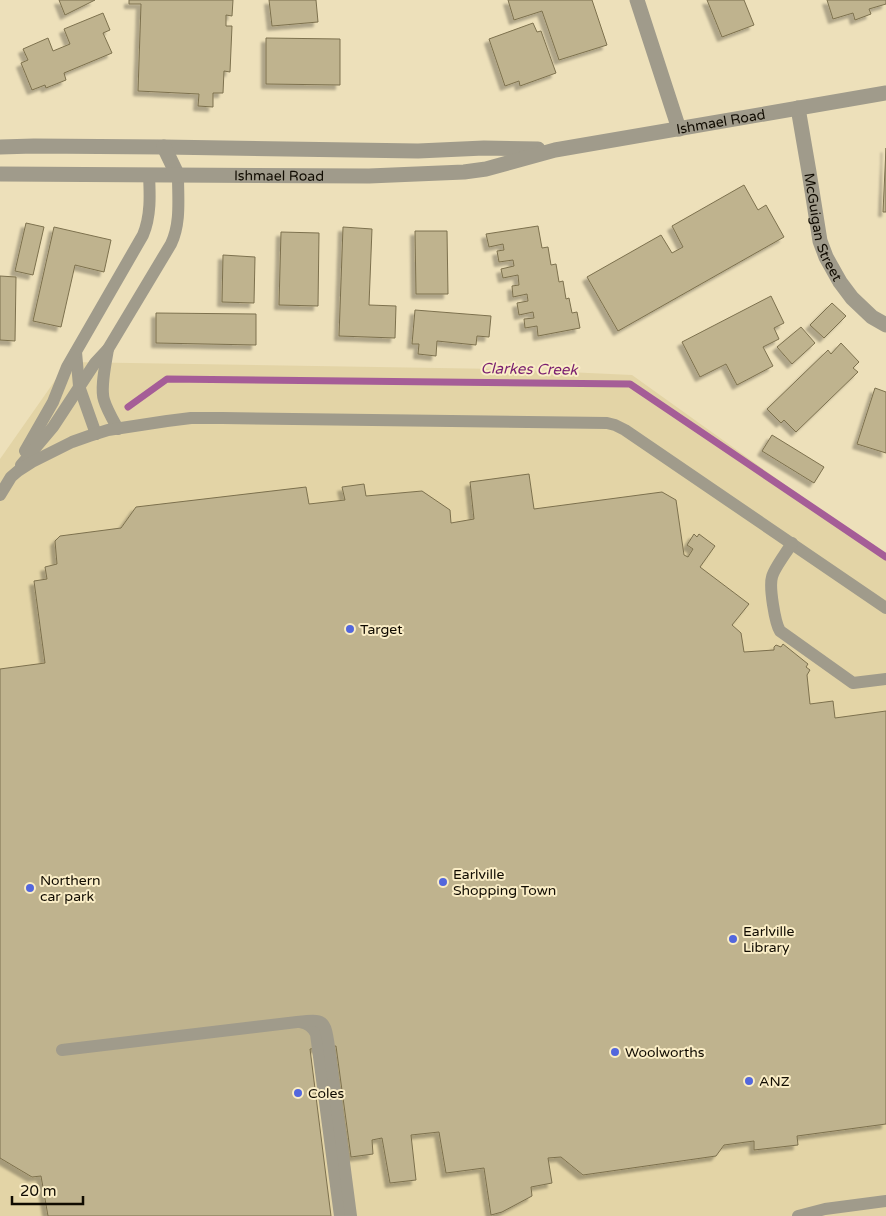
<svg xmlns="http://www.w3.org/2000/svg" width="886" height="1216" viewBox="0 0 886 1216" font-family="'Varela Round',sans-serif">
<defs>
<filter id="shadow"><feDropShadow dx="-4.5" dy="4.5" stdDeviation="1" flood-color="#0004"/></filter>
</defs>
<rect width="100%" height="100%" fill="#ede0ba"/>
<polygon fill="#e3d4a6" points="68,362 500,369 632,375 886,557 886,1216 0,1216 0,459"/>
<g fill="none" stroke-linecap="round" stroke-linejoin="round">
<polyline stroke="#a55d97" stroke-width="7" points="128,407 167,379 630,384 886,557"/>
</g>
<g fill="#bfb38e" stroke="#7d714e" filter="url(#shadow)">
<polygon points="59,0 95,0 65,15"/>
<polygon points="129,0 233,0 232,16 226,15 226,26 232,26 230,72 224,71 223,93 213,93 213,107 198,106 199,94 138,91 141,4 129,4"/>
<polygon points="269,0 316,0 318,22 272,26"/>
<polygon points="508,0 592,0 607,45 559,60 542,11 514,20"/>
<polygon points="707,0 744,0 754,25 722,37"/>
<polygon points="827,0 886,0 886,4 869,9 871,14 855,20 853,13 833,19"/>
<polygon points="103,13 110,30 103,33 112,53 64,73 66,80 46,88 45,85 32,90 21,63 28,60 23,49 48,38 53,51 70,44 64,29"/>
<polygon points="533,23 537,32 541,31 556,73 520,86 519,81 505,86 489,39"/>
<polygon points="266,38 340,39 340,85 266,84"/>
<polygon points="886,148 886,212 883,212"/>
<polygon points="744,185 758,210 766,205 784,237 618,331 587,277 661,235 672,253 683,247 672,226"/>
<polygon points="26,223 44,227 33,275 15,271"/>
<polygon points="538,226 542,248 548,247 551,265 556,264 559,282 563,281 566,299 569,298 572,313 577,312 580,328 538,336 537,326 525,328 524,319 534,318 533,312 519,315 517,303 528,301 527,294 513,297 512,286 519,285 518,275 503,278 501,269 514,266 513,260 499,262 497,251 504,250 503,244 489,247 486,234"/>
<polygon points="54,227 111,240 104,272 75,265 61,327 33,321"/>
<polygon points="343,227 372,229 369,305 396,306 395,338 339,336"/>
<polygon points="415,231 447,231 448,294 416,294"/>
<polygon points="281,232 319,233 318,306 279,305"/>
<polygon points="223,255 255,257 254,303 222,302"/>
<polygon points="0,276 16,277 15,341 0,340"/>
<polygon points="771,296 784,323 774,328 779,339 763,347 773,366 737,385 726,364 700,377 682,342"/>
<polygon points="832,303 846,316 824,338 810,325"/>
<polygon points="415,310 491,316 489,337 477,336 476,345 437,341 436,356 418,354 419,344 412,344"/>
<polygon points="156,313 256,314 256,345 156,343"/>
<polygon points="801,327 815,343 792,364 777,347"/>
<polygon points="841,343 859,362 853,368 858,372 796,432 784,420 781,423 767,409 828,350 831,354"/>
<polygon points="875,388 886,392 886,453 857,444"/>
<polygon points="772,435 824,467 814,483 762,451"/>
<polygon points="529,474 534,509 662,492 676,500 684,555 688,557 693,549 687,545 694,534 697,537 699,534 715,546 700,567 749,604 732,625 741,633 744,652 774,650 774,647 776,645 781,647 783,644 808,664 806,667 810,670 807,675 810,704 833,701 835,718 886,711 886,1124 797,1136 798,1145 754,1150 754,1141 724,1145 716,1156 583,1175 561,1157 548,1158 552,1183 531,1187 532,1196 502,1212 491,1215 484,1168 446,1173 439,1132 411,1135 416,1180 390,1183 382,1138 372,1140 373,1154 351,1157 336,1046 310,1049 331,1216 48,1216 41,1176 32,1177 0,1158 0,669 45,663 34,581 47,579 45,567 57,564 55,541 60,536 121,528 136,507 306,487 309,504 345,500 342,487 364,484 366,496 422,491 450,510 451,523 474,519 470,482"/>
</g>
<g fill="none" stroke-linecap="round" stroke-linejoin="round">
<g stroke="#a09b8b" stroke-width="12">
<path d="M108 349C106 363 100 387 104 400 107 410 113 420 118 429"/>
<polyline points="76,352 79,386 96,434"/>
<path d="M25 451 53 402 67 367 143 235C151 216 150 195 149 175"/>
<path d="M21 465 53 427 95 363 108 349 171 244C181 223 178 199 178 176"/>
<polyline points="0,495 11,477 18,471 32,462 72,442 89,436 108,430 167,421 191,418 222,418 607,423 615,425 625,430 886,608"/>
<path d="M792 543C787 552 774 568 772 577 769 587 775 623 780 631L853 683 886 679"/>
<path d="M300 1022C307 1023 313 1027 316 1034L340 1216"/>
<path d="M62 1050 297 1022C324 1019 325 1019 329 1047L351 1216"/>
<polyline points="798,1216 825,1209 886,1201"/>
</g>
<g stroke="#a09b8b" stroke-width="15">
<polyline points="637,0 679,129"/>
<path id="s1" d="M798 108 809 172 820 241 826 257 840 282 852 298 872 317 886 325"/>
<polyline points="0,147 34,146 164,147 418,151 484,148 538,149"/>
<polyline points="164,147 178,176"/>
<path id="s2" d="M0 174 369 176 464 172 486 169 555 150 886 93"/>
</g>
</g>
<g fill="#5367dd" stroke="#faedc6" stroke-width="2">
<circle cx="350" cy="629" r="5"/>
<circle cx="443" cy="882" r="5"/>
<circle cx="30" cy="888" r="5"/>
<circle cx="733" cy="939" r="5"/>
<circle cx="615" cy="1052" r="5"/>
<circle cx="749" cy="1081" r="5"/>
<circle cx="298" cy="1093" r="5"/>
</g>
<g text-anchor="middle" dominant-baseline="central" stroke-width="4" stroke-linejoin="round" paint-order="stroke">
<g font-size="14" fill="#100b01" stroke="#faedc6">
<text stroke="none"><textPath href="#s2" startOffset="726">Ishmael Road</textPath></text>
<text stroke="none"><textPath href="#s2" startOffset="279">Ishmael Road</textPath></text>
<text stroke="none"><textPath href="#s1" startOffset="122">McGuigan Street</textPath></text>
</g>
<g font-size="14" fill="#100b01" stroke="#faedc6" text-anchor="start">
<text x="360" y="629">Target</text>
<text x="453" y="874">Earlville<tspan x="453" dy="16">Shopping Town</tspan></text>
<text x="40" y="880">Northern<tspan x="40" dy="16">car park</tspan></text>
<text x="743" y="931">Earlville<tspan x="743" dy="16">Library</tspan></text>
<text x="625" y="1052">Woolworths</text>
<text x="759" y="1081">ANZ</text>
<text x="308" y="1093">Coles</text>
</g>
<g font-size="15" font-style="italic" fill="#791e70" stroke="#faedc6">
<text transform="translate(529 369) rotate(1)">Clarkes Creek</text>
</g>
</g>
<path d="M12 1196v8h71v-8" fill="none" stroke="#100b01" stroke-width="2.5"/>
<text x="20" y="1196" font-size="15" fill="#100b01" stroke="#faedc6" stroke-width="4" paint-order="stroke">20 m</text>
</svg>
